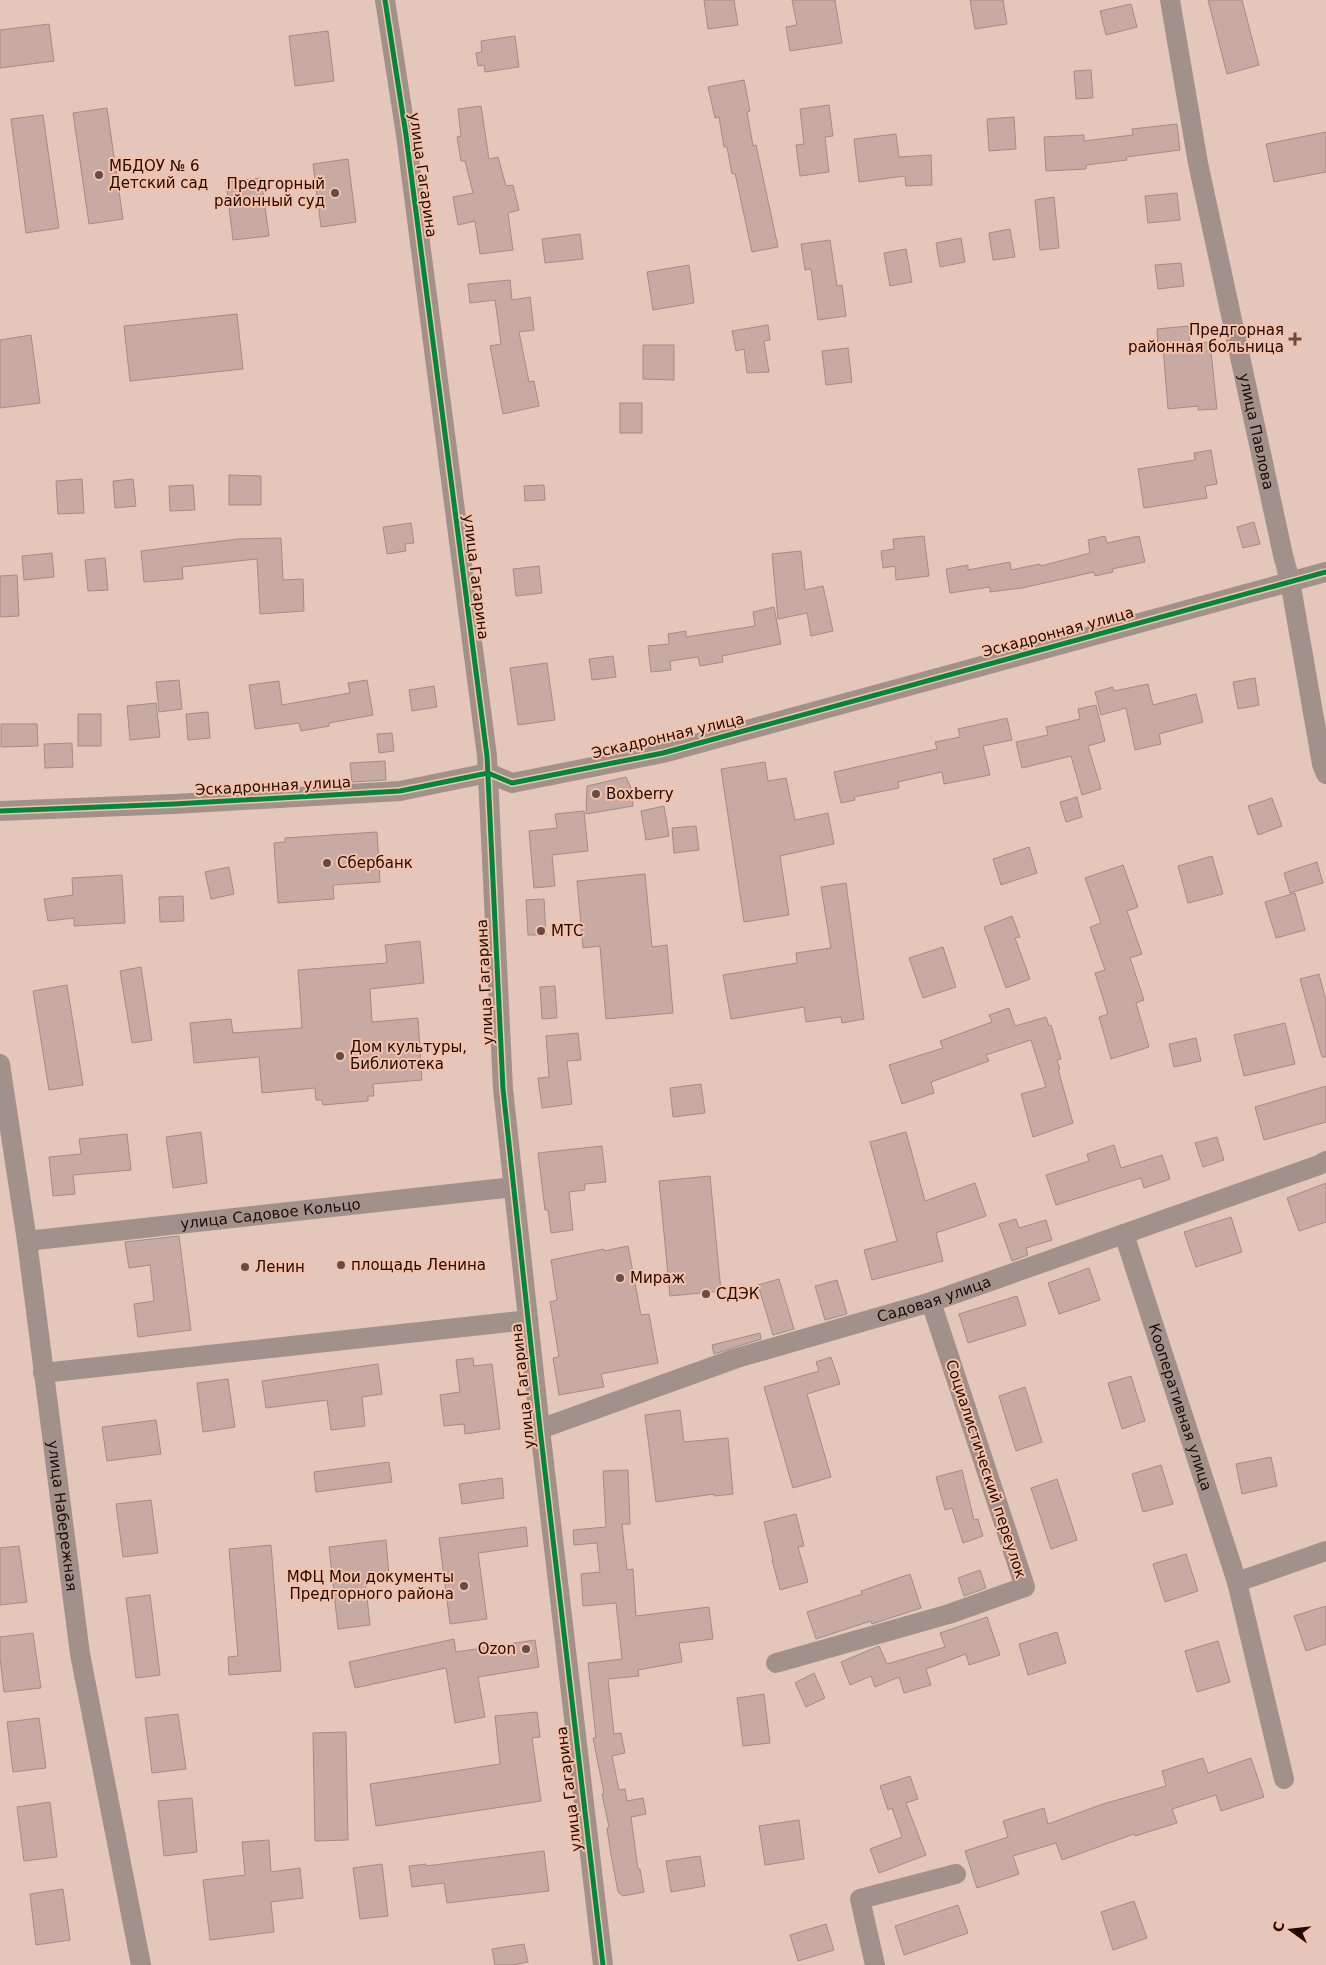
<svg xmlns="http://www.w3.org/2000/svg" width="1326" height="1965" viewBox="0 0 1326 1965" font-family="'DejaVu Sans',sans-serif">
<rect width="100%" height="100%" fill="#e4c7ba"/>
<g fill="#c6aaa3" stroke="#a38c85">
<polygon points="704,0 734,0 738,25 708,29"/>
<polygon points="792,0 835,0 842,43 790,51 786,27 797,25"/>
<polygon points="970,0 1003,0 1007,24 975,29"/>
<polygon points="1208,0 1242,0 1259,65 1227,74"/>
<polygon points="1131,4 1137,27 1106,35 1100,11"/>
<polygon points="49,24 54,61 0,68 0,30"/>
<polygon points="328,31 334,81 295,86 289,36"/>
<polygon points="515,36 519,67 485,72 484,65 478,66 476,53 482,52 481,41"/>
<polygon points="1091,70 1093,98 1076,99 1074,71"/>
<polygon points="744,80 750,111 747,112 753,146 756,145 778,247 752,252 735,173 732,174 727,147 724,147 719,117 715,118 708,87"/>
<polygon points="829,105 833,136 825,137 829,172 800,176 796,145 804,144 800,109"/>
<polygon points="481,106 489,159 498,157 506,186 513,185 519,210 508,213 513,250 480,254 475,221 458,225 453,197 473,193 465,161 461,161 457,137 461,136 458,109"/>
<polygon points="107,108 123,219 89,224 73,113"/>
<polygon points="43,115 59,228 26,233 11,119"/>
<polygon points="1014,117 1016,149 989,151 987,119"/>
<polygon points="1177,124 1180,150 1126,157 1127,160 1086,165 1086,169 1046,171 1044,137 1084,135 1084,141 1133,135 1132,129"/>
<polygon points="1326,132 1326,172 1274,182 1266,144"/>
<polygon points="896,134 899,157 931,155 932,185 906,186 905,176 859,182 854,139"/>
<polygon points="348,159 356,222 321,227 313,164"/>
<polygon points="261,178 269,236 233,240 226,182"/>
<polygon points="1177,193 1180,220 1148,223 1145,196"/>
<polygon points="1054,197 1059,248 1040,250 1035,200"/>
<polygon points="1010,229 1015,257 993,260 989,233"/>
<polygon points="580,234 583,259 545,263 542,239"/>
<polygon points="961,238 965,262 940,267 936,243"/>
<polygon points="830,240 837,286 842,285 846,316 818,320 811,269 805,270 801,244"/>
<polygon points="906,249 912,282 890,286 884,253"/>
<polygon points="1181,263 1184,286 1158,289 1155,265"/>
<polygon points="689,265 694,303 653,310 647,272"/>
<polygon points="510,280 512,300 530,297 534,330 519,332 529,382 534,381 539,406 503,414 490,346 501,344 495,300 470,303 468,284"/>
<polygon points="237,314 243,369 130,381 124,326"/>
<polygon points="768,325 770,340 764,341 769,372 747,373 744,349 736,351 732,331"/>
<polygon points="1188,326 1190,344 1210,342 1217,409 1198,410 1198,406 1168,409 1163,347 1158,348 1157,329"/>
<polygon points="31,335 40,403 0,408 0,340"/>
<polygon points="643,345 674,345 674,380 643,379"/>
<polygon points="848,348 852,382 826,385 822,351"/>
<rect x="620" y="403" width="22" height="30"/>
<polygon points="1211,450 1217,484 1205,486 1207,498 1144,508 1138,469 1195,460 1194,453"/>
<polygon points="229,475 261,476 261,505 229,505"/>
<polygon points="82,479 84,513 58,514 56,481"/>
<polygon points="133,479 136,506 115,508 113,481"/>
<polygon points="193,485 195,510 170,511 169,486"/>
<polygon points="544,485 545,500 525,501 524,486"/>
<polygon points="1254,522 1260,544 1243,548 1237,527"/>
<polygon points="411,523 414,543 405,544 406,551 387,554 383,527"/>
<polygon points="924,536 929,576 896,580 895,566 883,568 881,551 894,549 893,539"/>
<polygon points="1105,536 1107,543 1139,536 1145,562 1112,569 1113,572 1095,576 1094,572 1022,588 990,592 990,587 950,593 946,569 968,565 968,570 1010,562 1011,570 1040,564 1041,566 1090,553 1088,540"/>
<polygon points="281,538 283,580 303,579 304,611 260,614 257,559 182,567 183,579 144,582 141,551 238,539"/>
<polygon points="801,551 805,590 823,586 833,631 811,636 807,613 778,619 772,554"/>
<polygon points="52,553 54,577 24,580 22,556"/>
<polygon points="105,558 108,590 88,591 85,560"/>
<polygon points="539,566 542,593 516,596 513,569"/>
<polygon points="17,575 19,616 0,617 0,576"/>
<polygon points="774,607 781,644 722,656 723,662 700,666 698,657 670,661 671,670 651,672 648,646 669,644 668,634 686,631 686,637 755,626 753,612"/>
<polygon points="613,656 616,677 592,680 589,659"/>
<polygon points="547,663 555,720 518,725 510,668"/>
<polygon points="1255,678 1259,705 1238,709 1233,682"/>
<polygon points="179,680 182,709 159,712 156,682"/>
<polygon points="367,680 373,715 329,723 329,726 301,731 299,723 255,729 249,685 279,681 282,705 350,693 348,683"/>
<polygon points="1148,684 1153,705 1196,694 1203,722 1159,734 1161,744 1135,750 1126,708 1101,715 1095,692 1113,687 1114,691"/>
<polygon points="434,686 437,707 412,711 409,690"/>
<polygon points="156,703 160,737 130,740 127,706"/>
<polygon points="1096,705 1105,741 1088,746 1101,789 1082,795 1071,756 1022,768 1016,742 1048,735 1046,727 1080,719 1078,709"/>
<polygon points="208,712 210,738 188,740 186,714"/>
<rect x="78" y="714" width="23" height="32"/>
<polygon points="1007,718 1012,740 983,746 990,775 944,784 942,772 898,782 899,788 854,797 855,800 841,803 834,772 937,749 935,742 960,737 958,729"/>
<polygon points="1,724 37,724 38,746 1,747"/>
<polygon points="392,733 394,751 379,753 377,734"/>
<polygon points="72,743 73,767 45,768 44,744"/>
<polygon points="385,761 386,780 352,782 350,763"/>
<polygon points="765,762 768,781 786,778 795,820 828,813 834,844 780,856 789,915 744,922 721,769"/>
<polygon points="626,777 632,790 633,806 586,814 587,786"/>
<polygon points="1077,797 1082,817 1066,822 1060,802"/>
<polygon points="1272,798 1282,826 1258,835 1248,806"/>
<polygon points="664,806 669,836 646,840 641,811"/>
<polygon points="584,811 588,851 552,855 555,886 534,888 529,831 557,828 555,814"/>
<polygon points="696,826 699,850 674,853 672,828"/>
<polygon points="377,832 380,882 333,885 334,899 278,903 274,843 285,842 285,838"/>
<polygon points="1029,847 1037,873 1001,885 993,859"/>
<polygon points="1212,856 1223,894 1188,903 1178,866"/>
<polygon points="1317,862 1323,883 1290,893 1284,873"/>
<polygon points="1123,865 1138,907 1127,911 1142,954 1130,958 1144,1000 1136,1003 1149,1047 1111,1059 1099,1017 1108,1014 1095,973 1105,970 1090,927 1101,923 1085,878"/>
<polygon points="229,867 234,894 211,899 205,872"/>
<polygon points="645,874 652,947 667,945 673,1013 606,1019 600,946 583,948 577,881"/>
<polygon points="122,875 125,923 74,926 74,918 48,921 44,899 73,895 72,878"/>
<polygon points="846,883 864,1019 842,1023 841,1017 806,1022 804,1007 731,1019 723,975 797,963 796,953 831,948 821,887"/>
<polygon points="1295,893 1305,930 1276,938 1265,902"/>
<polygon points="183,896 184,921 160,922 159,897"/>
<polygon points="544,899 546,935 528,935 526,900"/>
<polygon points="1012,916 1020,937 1015,938 1030,979 1006,988 984,927"/>
<polygon points="420,941 424,983 370,989 372,1022 418,1018 422,1080 373,1084 374,1096 368,1096 368,1101 323,1105 322,1100 316,1100 315,1088 262,1093 259,1057 194,1063 190,1023 231,1019 233,1033 302,1028 298,970 387,963 385,945"/>
<polygon points="943,947 956,987 923,998 909,958"/>
<polygon points="141,967 152,1040 132,1043 120,971"/>
<polygon points="1319,974 1326,1001 1326,1057 1322,1057 1300,979"/>
<polygon points="67,985 83,1085 49,1090 33,991"/>
<polygon points="555,986 557,1018 542,1019 540,987"/>
<polygon points="1009,1008 1015,1026 1046,1017 1049,1026 1051,1025 1061,1059 1057,1060 1060,1069 1058,1069 1073,1123 1033,1137 1021,1094 1046,1087 1031,1040 986,1055 989,1061 931,1082 934,1093 902,1104 889,1065 943,1048 940,1041 992,1022 989,1015"/>
<polygon points="1285,1023 1295,1064 1244,1076 1234,1035"/>
<polygon points="578,1033 581,1060 567,1061 572,1104 542,1108 538,1078 549,1077 546,1036"/>
<polygon points="1196,1038 1201,1061 1174,1067 1169,1044"/>
<polygon points="701,1084 705,1113 673,1117 670,1088"/>
<polygon points="1326,1086 1326,1122 1264,1140 1255,1107"/>
<polygon points="201,1132 207,1183 173,1188 166,1137"/>
<polygon points="906,1132 925,1201 975,1183 986,1216 936,1233 943,1261 872,1280 864,1250 897,1241 870,1142"/>
<polygon points="127,1134 131,1170 73,1175 75,1194 53,1196 49,1157 81,1154 79,1139"/>
<polygon points="1217,1137 1224,1160 1203,1167 1195,1143"/>
<polygon points="1114,1145 1121,1168 1162,1155 1170,1179 1144,1188 1141,1178 1056,1205 1046,1175 1089,1161 1087,1154"/>
<polygon points="602,1146 606,1182 585,1184 585,1190 569,1192 573,1230 551,1233 548,1210 545,1210 538,1153"/>
<polygon points="710,1176 721,1291 670,1296 659,1181"/>
<polygon points="1326,1183 1326,1222 1299,1231 1287,1198"/>
<polygon points="1231,1217 1242,1252 1196,1267 1184,1232"/>
<polygon points="1016,1219 1019,1228 1046,1220 1052,1240 1026,1248 1028,1255 1012,1261 999,1224"/>
<polygon points="179,1236 191,1330 138,1337 134,1304 154,1301 150,1265 129,1268 125,1242"/>
<polygon points="628,1246 641,1315 649,1314 658,1363 601,1374 604,1387 559,1395 553,1358 559,1357 550,1302 557,1300 551,1260 604,1249 604,1251"/>
<polygon points="1089,1268 1100,1300 1059,1314 1048,1283"/>
<polygon points="779,1279 794,1329 773,1335 758,1285"/>
<polygon points="837,1280 847,1314 825,1320 815,1286"/>
<polygon points="1017,1296 1026,1325 968,1343 959,1314"/>
<polygon points="760,1333 761,1339 714,1354 712,1345"/>
<polygon points="831,1357 840,1384 807,1394 831,1477 793,1488 764,1387 819,1371 816,1362"/>
<polygon points="473,1358 474,1366 492,1364 500,1429 465,1434 464,1424 444,1426 440,1395 460,1392 456,1360"/>
<polygon points="378,1364 382,1394 362,1397 365,1426 331,1430 327,1400 266,1408 262,1381"/>
<polygon points="1131,1376 1145,1421 1122,1429 1108,1383"/>
<polygon points="228,1379 235,1427 203,1432 197,1383"/>
<polygon points="1025,1387 1042,1442 1016,1451 999,1396"/>
<polygon points="680,1410 684,1442 728,1438 733,1494 714,1496 714,1494 656,1502 645,1415"/>
<polygon points="156,1420 161,1454 107,1461 102,1427"/>
<polygon points="1271,1457 1277,1486 1242,1494 1236,1464"/>
<polygon points="389,1462 392,1482 316,1492 314,1472"/>
<polygon points="1161,1465 1173,1504 1143,1512 1132,1474"/>
<polygon points="628,1470 630,1524 622,1524 627,1570 633,1569 636,1616 709,1607 713,1639 679,1643 682,1662 638,1670 639,1676 608,1679 614,1734 621,1733 625,1753 612,1756 619,1790 625,1789 627,1801 643,1798 646,1814 631,1817 638,1869 640,1869 644,1892 623,1896 618,1892 610,1849 607,1828 609,1827 602,1794 604,1793 593,1738 596,1738 588,1663 622,1659 616,1603 583,1606 581,1574 600,1572 597,1543 574,1545 573,1530 606,1527 603,1471"/>
<polygon points="962,1470 974,1520 978,1519 983,1536 963,1543 952,1508 945,1510 936,1477"/>
<polygon points="502,1478 504,1498 462,1504 459,1484"/>
<polygon points="1057,1479 1077,1540 1051,1549 1031,1488"/>
<polygon points="151,1500 158,1553 123,1557 116,1504"/>
<polygon points="796,1514 804,1546 798,1547 808,1582 780,1590 772,1560 773,1560 764,1522"/>
<polygon points="526,1527 528,1546 478,1553 487,1619 450,1624 439,1538"/>
<polygon points="386,1540 389,1576 365,1579 370,1625 338,1629 329,1547"/>
<polygon points="271,1545 281,1671 229,1675 228,1657 238,1656 229,1549"/>
<polygon points="19,1546 27,1602 0,1605 0,1548"/>
<polygon points="1186,1554 1198,1591 1165,1602 1153,1564"/>
<polygon points="980,1570 986,1588 964,1596 958,1578"/>
<polygon points="910,1574 921,1608 872,1624 871,1621 816,1639 807,1612 862,1594 861,1591"/>
<polygon points="150,1595 160,1675 136,1678 126,1598"/>
<polygon points="1326,1606 1326,1644 1306,1651 1294,1616"/>
<polygon points="987,1617 1000,1655 969,1665 966,1654 926,1669 931,1685 904,1693 899,1677 875,1687 871,1676 850,1685 841,1662 879,1646 887,1664 945,1647 940,1633"/>
<polygon points="1057,1632 1066,1663 1028,1675 1019,1644"/>
<polygon points="33,1633 41,1688 4,1692 0,1658 0,1637"/>
<polygon points="454,1639 456,1652 535,1640 539,1667 478,1677 485,1717 455,1723 446,1668 355,1688 349,1662"/>
<polygon points="1218,1641 1230,1682 1197,1692 1185,1651"/>
<polygon points="814,1673 825,1698 806,1707 795,1683"/>
<polygon points="764,1694 770,1743 743,1746 737,1698"/>
<polygon points="537,1712 540,1737 532,1738 541,1801 376,1826 370,1784 500,1764 495,1716"/>
<polygon points="178,1714 186,1769 152,1773 145,1718"/>
<polygon points="39,1718 46,1768 13,1772 7,1722"/>
<polygon points="346,1732 348,1840 315,1841 313,1733"/>
<polygon points="1203,1758 1208,1773 1251,1758 1264,1797 1221,1811 1216,1795 1172,1809 1177,1823 1135,1836 1134,1834 1062,1860 1056,1843 1013,1856 1019,1874 977,1888 965,1851 1008,1837 1003,1821 1044,1808 1048,1824 1103,1804 1166,1786 1162,1771"/>
<polygon points="910,1776 918,1799 906,1803 926,1855 879,1873 870,1849 902,1837 892,1808 888,1810 880,1786"/>
<polygon points="192,1798 197,1852 164,1856 158,1801"/>
<polygon points="50,1802 57,1857 24,1861 17,1807"/>
<polygon points="799,1820 804,1859 765,1865 759,1826"/>
<polygon points="269,1840 271,1872 300,1868 303,1898 271,1902 274,1932 210,1940 203,1880 245,1875 242,1842"/>
<polygon points="544,1851 549,1891 447,1903 444,1883 412,1887 409,1866 426,1864 426,1866"/>
<polygon points="700,1856 705,1886 671,1892 666,1861"/>
<polygon points="382,1864 388,1916 360,1919 353,1868"/>
<polygon points="63,1889 70,1940 36,1945 30,1894"/>
<polygon points="1134,1901 1147,1938 1113,1950 1101,1912"/>
<polygon points="958,1905 968,1933 904,1955 895,1926"/>
<polygon points="826,1924 834,1950 798,1961 790,1935"/>
<polygon points="524,1944 528,1962 513,1965 495,1965 492,1949"/>
</g>
<g fill="none" stroke-linecap="round" stroke-linejoin="round">
<g stroke="#a2918a" stroke-width="20">
<polyline points="385,0 406,135 487,756 503,1089 540,1429 603,1965"/>
<path id="s1" d="M1170 0 1198 163 1283 555 1290 581 1322 764 1326 774"/>
<polyline points="0,811 174,804 400,791 488,773 512,783 663,753 1326,572"/>
<path id="s2" d="M0 1064 27 1241 80 1654 141 1965"/>
<path id="s3" d="M1124 1234 1237 1582 1284 1779"/>
<path id="s4" d="M27 1241 513 1187"/>
<polyline points="43,1373 528,1320"/>
<path id="s5" d="M540 1429 737 1358 931 1302 1319 1165 1326 1161"/>
<polyline points="1237,1582 1326,1551"/>
<polyline points="776,1663 949,1614 1025,1587 931,1302"/>
<polyline points="875,1965 860,1899 956,1874"/>
</g>
<defs>
<g id="cycleway">
<polyline points="385,0 406,135 487,756 503,1089 540,1429 603,1965"/>
<polyline points="0,811 174,804 400,791 488,773 512,783 663,753 1326,572"/>
</g>
</defs>
<use href="#cycleway" stroke="#f5c1a8" stroke-width="8"/>
<use href="#cycleway" stroke="#00873e" stroke-width="5"/>
</g>
<g fill="#634d44" stroke="#f5c1a8" stroke-width="2">
<circle cx="99" cy="175" r="5"/>
<circle cx="335" cy="193" r="5"/>
<path d="M1292.5 331.5h5v5h5v5h-5v5h-5v-5h-5v-5h5z"/>
<circle cx="596" cy="794" r="5"/>
<circle cx="327" cy="863" r="5"/>
<circle cx="541" cy="931" r="5"/>
<circle cx="340" cy="1056" r="5"/>
<circle cx="341" cy="1265" r="5"/>
<circle cx="245" cy="1267" r="5"/>
<circle cx="620" cy="1278" r="5"/>
<circle cx="706" cy="1294" r="5"/>
<circle cx="464" cy="1586" r="5"/>
<circle cx="526" cy="1649" r="5"/>
</g>
<g text-anchor="middle" dominant-baseline="central" stroke-width="4" stroke-linejoin="round" paint-order="stroke">
<g font-size="15" fill="#1d0b04" stroke="#f5c1a8" text-anchor="start">
<text x="109" y="166">МБДОУ № 6<tspan x="109" dy="17">Детский сад</tspan></text>
<text x="325" y="184" text-anchor="end">Предгорный<tspan x="325" dy="17">районный суд</tspan></text>
<text x="1284" y="330" text-anchor="end">Предгорная<tspan x="1284" dy="17">районная больница</tspan></text>
<text x="606" y="794">Boxberry</text>
<text x="337" y="863">Сбербанк</text>
<text x="551" y="931">МТС</text>
<text x="350" y="1047">Дом культуры,<tspan x="350" dy="17">Библиотека</tspan></text>
<text x="351" y="1265">площадь Ленина</text>
<text x="255" y="1267">Ленин</text>
<text x="630" y="1278">Мираж</text>
<text x="716" y="1294">СДЭК</text>
<text x="454" y="1577" text-anchor="end">МФЦ Мои документы<tspan x="454" dy="17">Предгорного района</tspan></text>
<text x="516" y="1649" text-anchor="end">Ozon</text>
</g>
<g font-size="15" fill="#1d0b04" stroke="#f5c1a8">
<text transform="translate(423 175) rotate(82)">улица Гагарина</text>
<text stroke="none"><textPath href="#s1" startOffset="440">улица Павлова</textPath></text>
<text transform="translate(476 577) rotate(83)">улица Гагарина</text>
<text transform="translate(1058 632) rotate(-15)">Эскадронная улица</text>
<text transform="translate(668 736) rotate(-13)">Эскадронная улица</text>
<text transform="translate(273 786) rotate(-3)">Эскадронная улица</text>
<text transform="translate(485 982) rotate(-93)">улица Гагарина</text>
<text stroke="none"><textPath href="#s4" startOffset="245">улица Садовое Кольцо</textPath></text>
<text stroke="none"><textPath href="#s5" startOffset="415">Садовая улица</textPath></text>
<text transform="translate(523 1386) rotate(-96)">улица Гагарина</text>
<text stroke="none"><textPath href="#s3" startOffset="182">Кооперативная улица</textPath></text>
<text transform="translate(986 1469) rotate(72)">Социалистический переулок</text>
<text stroke="none"><textPath href="#s2" startOffset="456">улица Набережная</textPath></text>
<text transform="translate(569 1789) rotate(-97)">улица Гагарина</text>
</g>
</g>
<g transform="translate(1291 1930) rotate(285)" stroke="#f5c1a8" stroke-width="4" paint-order="stroke">
<path d="M0-4L9 19L0 12L-9 19Z" fill="#1d0b04"/>
<text y="-8" font-size="14" font-weight="bold" text-anchor="middle" fill="#1d0b04">С</text>
</g>
</svg>
